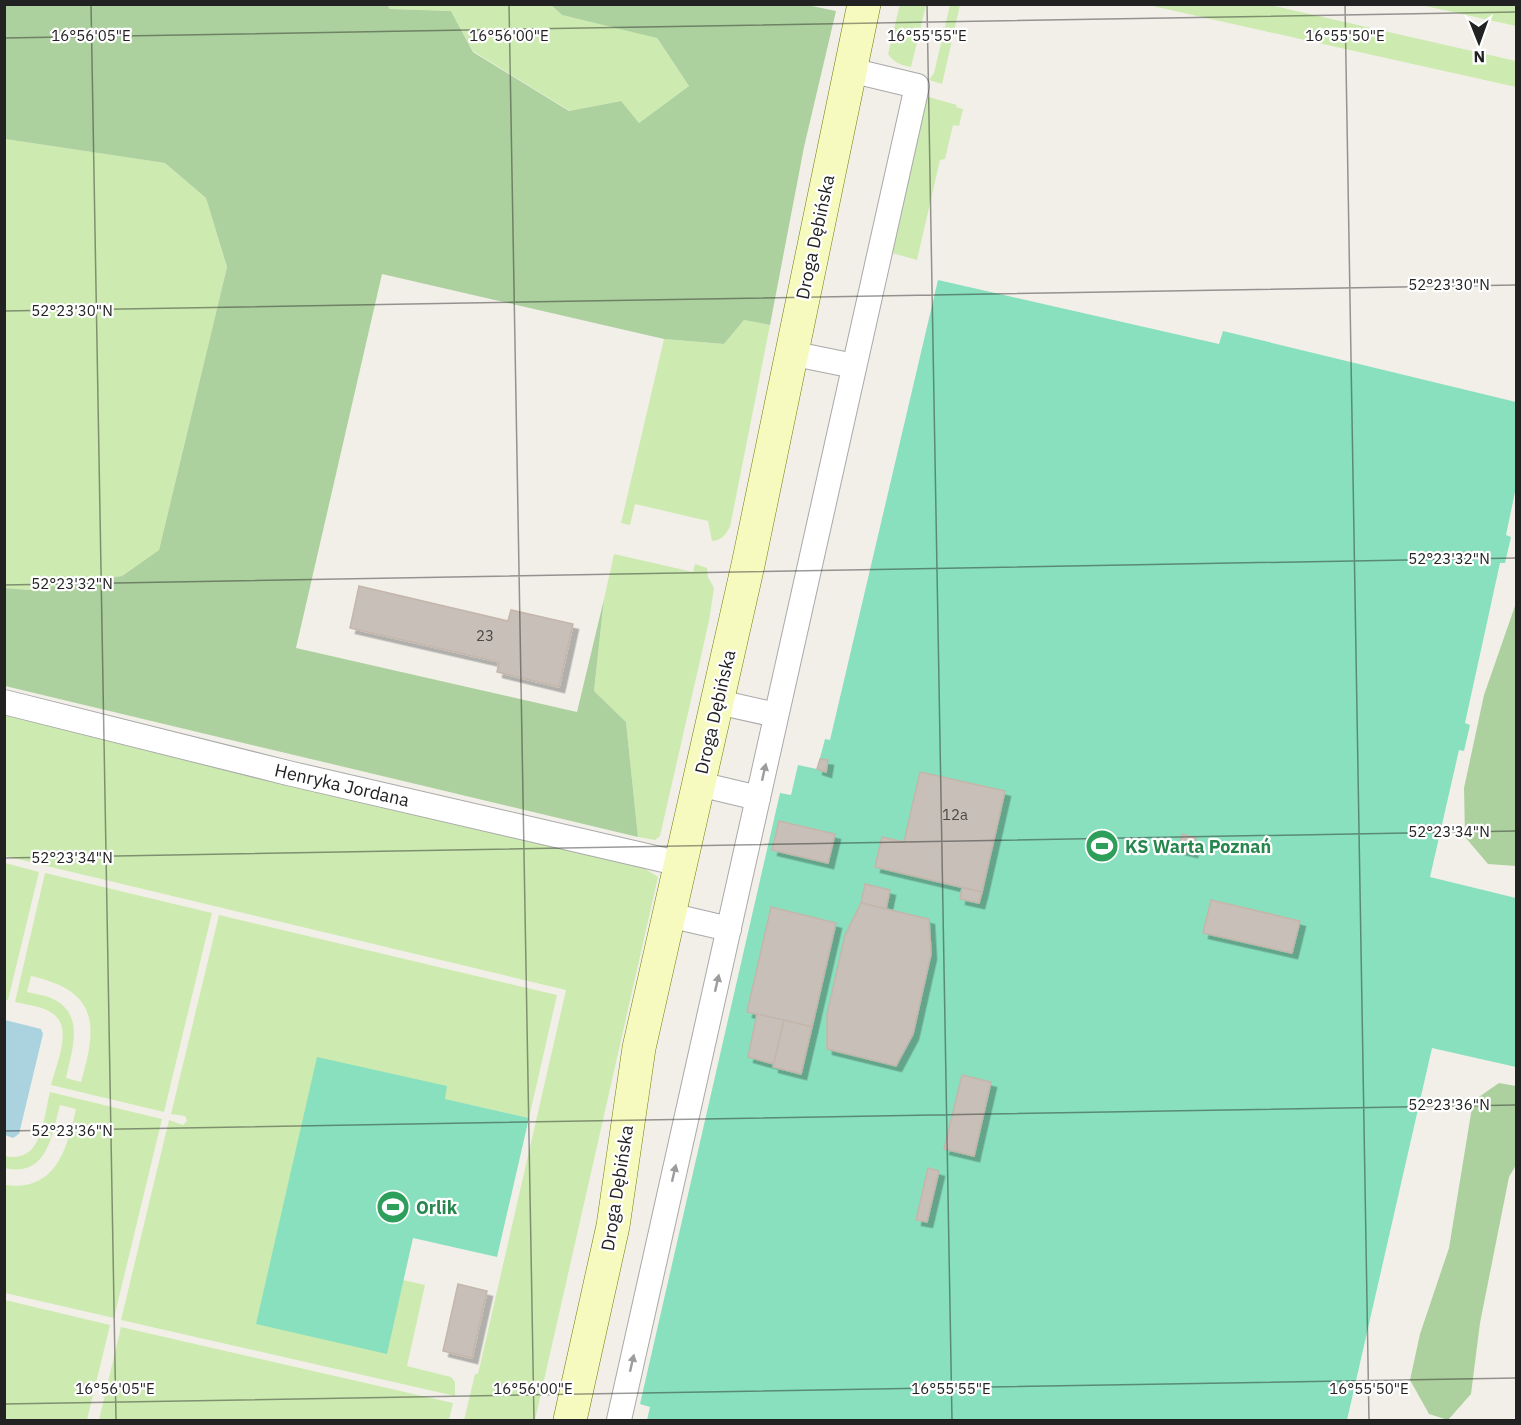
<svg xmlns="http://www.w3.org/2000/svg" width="1521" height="1425" viewBox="0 0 1521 1425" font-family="'IBM Plex Sans',sans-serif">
<defs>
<filter id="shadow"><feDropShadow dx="5.5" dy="5.5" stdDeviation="0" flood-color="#0004"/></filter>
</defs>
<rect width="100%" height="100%" fill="#f2efe9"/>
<g fill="#cdebb0" fill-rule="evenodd">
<path d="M900 4 926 5 911 67C901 65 894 63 888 54Z"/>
<polygon points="387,5 551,5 562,15 656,37 689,86 639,123 620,101 570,111 473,51 451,11 390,9"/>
<polygon points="950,5 960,5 942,84 929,80 934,73"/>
<polygon points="1148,5 1270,5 1516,61 1516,87"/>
<polygon points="1421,5 1516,5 1516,26"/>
<polygon points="925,96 957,105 956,107 963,109 959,126 953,125 945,159 940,160 917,260 892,253"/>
<polygon points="5,139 165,163 206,198 227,267 159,550 122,576 29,590 5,588"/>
<path d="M744 320 770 325 730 527C725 535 722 540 712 541L708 521 635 504 630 525 621 523 664 339 724 344Z"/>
<polygon points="614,554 693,572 695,564 707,568 708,577 714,588 709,621 660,836 655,840 638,837 626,722 594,691 604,599"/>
<polygon points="5,713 639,865 658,877 535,1420 464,1420 475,1374 478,1374 566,990 5,856"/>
<polygon points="5,863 39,872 8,1000 4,1000"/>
<path d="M45 873 212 913 164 1112 51 1085C56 1065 74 1027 52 1013 42 1006 27 1005 15 1002ZM31 976C98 991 98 1024 81 1082L66 1078C72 1050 86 1013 51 998 44 995 35 994 27 992Z"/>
<polygon points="219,915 557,995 529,1118 444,1099 447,1087 386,1354 403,1280 425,1285 407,1366 451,1377 455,1382 455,1396 121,1320 169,1120 183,1125 187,1121 185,1116 171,1114"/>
<path d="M50 1092 162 1119 114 1318 5 1293V1185C56 1192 67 1149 76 1109L60 1105C52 1135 47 1178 5 1168V1156C43 1164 43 1118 50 1092Z"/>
<polygon points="5,1300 110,1325 87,1420 5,1420"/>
<polygon points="121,1327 453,1403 449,1420 99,1420"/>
</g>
<g fill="#add19e">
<polygon points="387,5 390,9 451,11 473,52 569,111 621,101 639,123 689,86 657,38 562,15 551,5 802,4 836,11 804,147 770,325 744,320 724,344 664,339 382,274 296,648 577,712 604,599 594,691 626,722 638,837 5,686 5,588 29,590 122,576 159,550 227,267 206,198 165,163 5,139 5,5"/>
<polygon points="1516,603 1516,866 1488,864 1465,837 1464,788 1484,695"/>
<polygon points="1499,1083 1516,1086 1516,1165 1509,1177 1480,1323 1471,1394 1448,1420 1429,1414 1410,1380 1420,1334 1449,1248 1473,1101"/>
</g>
<g fill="#88e0be">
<polygon points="938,280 1219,344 1223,331 1516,402 1516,487 1506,535 1511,537 1505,563 1500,563 1465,723 1470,725 1464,751 1459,750 1430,877 1516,898 1516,1067 1432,1048 1347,1420 647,1420 650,1407 640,1404 780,793 791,795 798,765 817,769 825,739 830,740"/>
<polygon points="317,1057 447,1086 445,1099 529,1118 497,1257 413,1238 387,1354 256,1324"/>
</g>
<polygon fill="#aad3df" points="5,1020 41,1029 43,1034 19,1134 13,1138 5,1135"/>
<g fill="#c7bfb8" stroke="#c4b6ab" stroke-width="1.5" filter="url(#shadow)">
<polygon points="359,586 508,621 511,610 573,624 559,687 497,672 499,662 350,628"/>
<polygon points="820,759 828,760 826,772 817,769"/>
<polygon points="920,772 1005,791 982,892 875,867 882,837 904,842"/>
<polygon points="779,821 835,834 828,863 772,850"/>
<polygon points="1182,834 1196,838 1192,852 1179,849"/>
<polygon points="865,884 890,890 886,909 861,903"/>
<polygon points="962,888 982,892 979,903 960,899"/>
<polygon points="1211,900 1300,921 1292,953 1203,933"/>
<polygon points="861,903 929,919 931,954 913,1034 896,1066 827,1049 827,1014 845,935"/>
<polygon points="771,907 836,923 812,1027 747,1012"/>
<polygon points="757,1014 784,1020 774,1064 748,1057"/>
<polygon points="784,1020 812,1027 801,1074 773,1067"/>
<polygon points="962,1075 991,1082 974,1156 944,1149"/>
<polygon points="928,1168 939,1171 927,1222 916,1220"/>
<polygon points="458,1284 487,1291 472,1358 443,1351"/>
</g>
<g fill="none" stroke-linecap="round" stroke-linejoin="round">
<defs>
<g id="street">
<polyline points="790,353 854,366"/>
<polyline points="4,702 288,773 681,864"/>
<polyline points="718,702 776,715"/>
<polyline points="699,784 758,798"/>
<polyline points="669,915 729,929"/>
<polyline points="619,1420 917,86 850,70"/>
</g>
<polyline id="secondary" points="570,1420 613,1226 639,1048 748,565 864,4"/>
</defs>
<use href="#street" stroke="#a9a9a9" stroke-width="26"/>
<use href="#secondary" stroke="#707d05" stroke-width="34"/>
<use href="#street" stroke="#fff" stroke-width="24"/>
<use href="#secondary" stroke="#f7fabf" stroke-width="33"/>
</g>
<defs><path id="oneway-solid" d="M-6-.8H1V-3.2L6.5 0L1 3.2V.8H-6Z" transform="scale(1.5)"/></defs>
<g fill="#9c9c9c">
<use href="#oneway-solid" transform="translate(764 772) rotate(-77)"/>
<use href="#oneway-solid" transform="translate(717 983) rotate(-77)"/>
<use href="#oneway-solid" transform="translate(674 1173) rotate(-77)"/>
<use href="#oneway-solid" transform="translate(632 1363) rotate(-77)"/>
</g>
<path fill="none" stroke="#222" stroke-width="1.5" stroke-opacity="0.45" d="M91 4 116 1420M509 4 534 1420M927 4 952 1420M1345 4 1369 1420M4 38 1516 12M4 311 1516 285M4 585 1516 558M4 858 1516 831M4 1131 1516 1105M4 1404 1516 1378"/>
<defs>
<symbol id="stadium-disc" viewBox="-11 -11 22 22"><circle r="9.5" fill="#2e9e5b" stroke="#fff"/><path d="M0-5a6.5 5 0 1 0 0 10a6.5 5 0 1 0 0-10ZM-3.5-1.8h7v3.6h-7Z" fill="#fff"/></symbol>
</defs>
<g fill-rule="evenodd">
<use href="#stadium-disc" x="1083" y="827" width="38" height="38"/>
<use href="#stadium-disc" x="374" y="1188" width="38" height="38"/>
</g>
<g text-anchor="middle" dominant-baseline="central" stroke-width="4.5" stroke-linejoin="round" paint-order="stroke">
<g font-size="15" fill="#4b4948">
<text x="485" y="635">23</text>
<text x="955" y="814">12a</text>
</g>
<g font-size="18" fill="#222" stroke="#fff">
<text transform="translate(815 237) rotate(-78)">Droga Dębińska</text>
<text transform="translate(715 712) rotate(-77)">Droga Dębińska</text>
<text transform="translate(342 785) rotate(13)">Henryka Jordana</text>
<text transform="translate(617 1188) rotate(-81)">Droga Dębińska</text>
</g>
<g font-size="18" font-weight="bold" fill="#27864d" stroke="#fff" text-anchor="start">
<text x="1125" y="846">KS Warta Poznań</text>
<text x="416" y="1207">Orlik</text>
</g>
</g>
<g font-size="15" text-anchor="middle" fill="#222" stroke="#fff" stroke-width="4.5" stroke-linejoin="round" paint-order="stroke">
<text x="91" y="41">16°56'05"E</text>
<text x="509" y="41">16°56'00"E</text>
<text x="927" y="41">16°55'55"E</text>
<text x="1345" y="41">16°55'50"E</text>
<text x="1449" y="290">52°23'30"N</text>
<text x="72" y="316">52°23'30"N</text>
<text x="1449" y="564">52°23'32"N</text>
<text x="72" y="589">52°23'32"N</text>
<text x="1449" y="837">52°23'34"N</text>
<text x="72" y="863">52°23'34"N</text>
<text x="1449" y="1110">52°23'36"N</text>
<text x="72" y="1136">52°23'36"N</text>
<text x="115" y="1394">16°56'05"E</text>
<text x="533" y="1394">16°56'00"E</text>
<text x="951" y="1394">16°55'55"E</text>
<text x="1369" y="1394">16°55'50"E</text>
</g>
<rect width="1521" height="1425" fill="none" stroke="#222222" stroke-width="12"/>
<g transform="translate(1479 42) rotate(179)" stroke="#ffffff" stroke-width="4.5" paint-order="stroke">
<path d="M0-4.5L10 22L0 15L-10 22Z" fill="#222222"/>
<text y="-9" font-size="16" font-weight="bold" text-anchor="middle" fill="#222222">N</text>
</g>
</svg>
